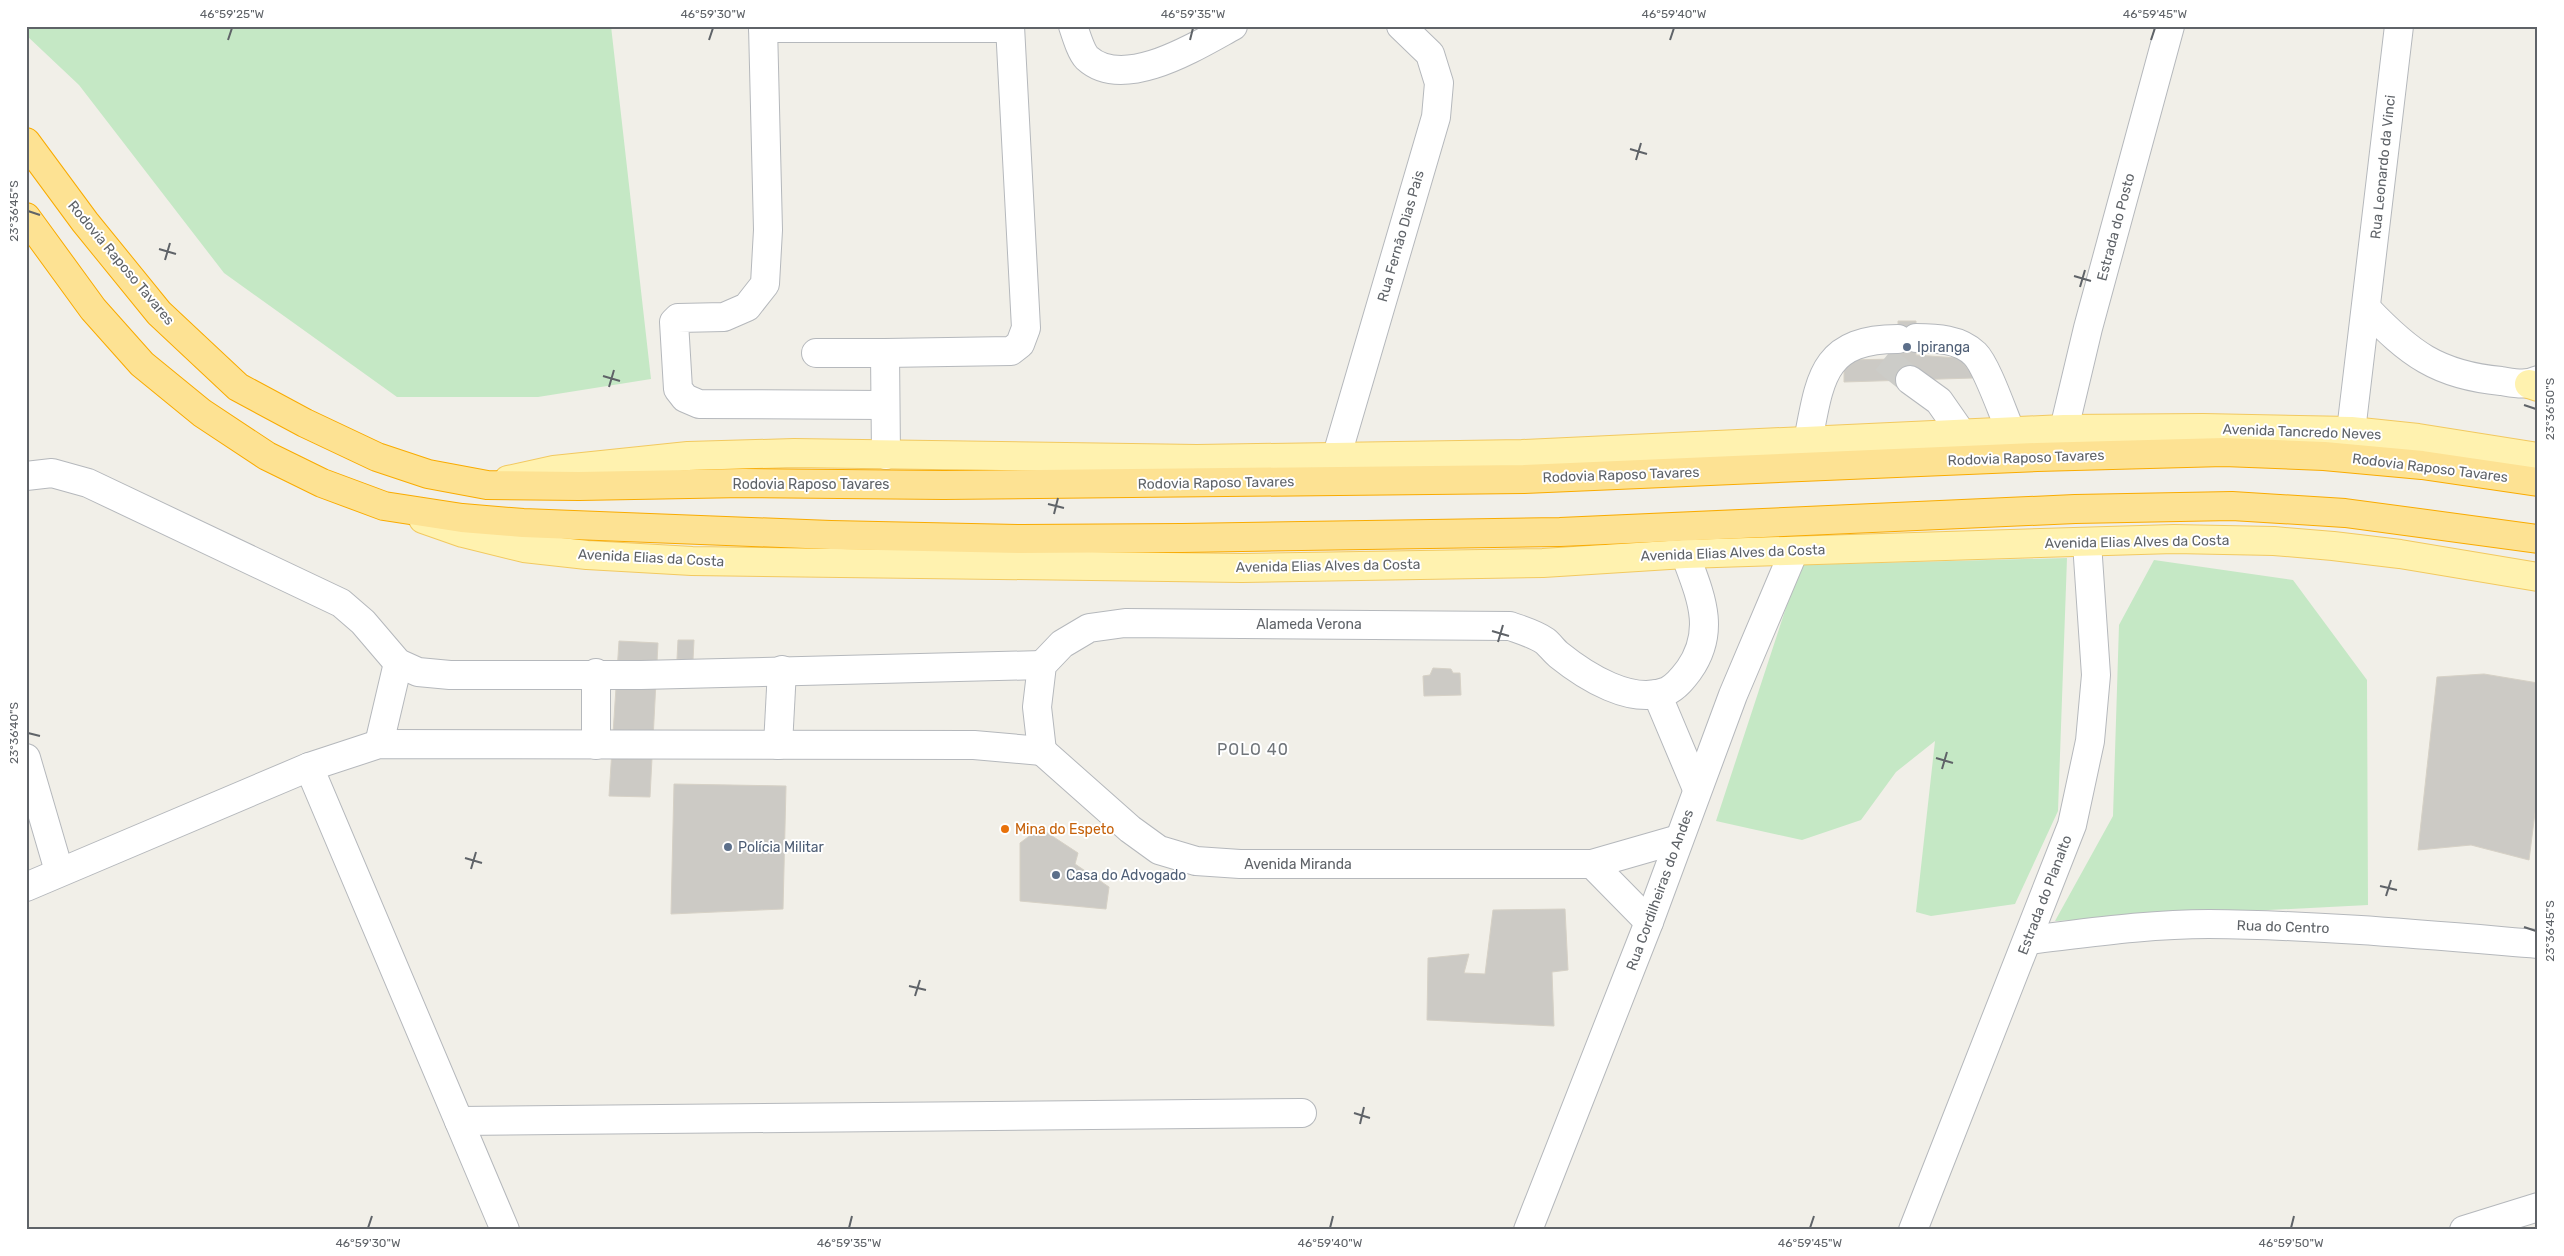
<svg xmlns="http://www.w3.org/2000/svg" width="2564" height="1256" viewBox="0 0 2564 1256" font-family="Rubik,sans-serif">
<rect width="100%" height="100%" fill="#f1efe8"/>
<g fill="#c5e8c5">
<polygon points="26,26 611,26 651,379 538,397 397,397 224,273 79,85 26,35"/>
<polygon points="2067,558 2058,811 2015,904 1931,916 1916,912 1935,741 1896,772 1861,820 1802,840 1716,821 1800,565"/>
<polygon points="2154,560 2293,580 2367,680 2368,905 2055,921 2113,816 2119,625"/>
</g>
<g fill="#cccac5" stroke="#d6d1c6">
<polygon points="1898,321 1916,321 1916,355 1971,359 1973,378 1844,382 1844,360 1898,359"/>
<polygon points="678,640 694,640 693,660 677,659"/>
<polygon points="619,641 658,643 650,797 609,796"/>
<polygon points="1433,668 1451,669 1453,673 1460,673 1461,695 1424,696 1423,676 1430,675"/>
<polygon points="2484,674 2538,683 2538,789 2529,860 2471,845 2418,850 2437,677"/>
<polygon points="674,784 786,786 783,909 671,914"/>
<polygon points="1040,828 1078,853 1075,864 1109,887 1106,909 1020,901 1020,843"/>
<polygon points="1565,909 1568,970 1552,972 1554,1026 1427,1020 1428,958 1469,954 1464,973 1485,974 1493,910"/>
</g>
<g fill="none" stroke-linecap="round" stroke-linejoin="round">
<polyline stroke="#ccccc8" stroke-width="28" stroke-dasharray="28 14" stroke-linecap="butt" points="1884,359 1910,380"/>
<defs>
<g id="minor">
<polyline points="763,26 768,230 765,284 747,307 724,317 678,318 674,322 678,389 685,398 699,404 884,405"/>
<path d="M1073 26C1076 35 1081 52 1087 58 1124 92 1198 45 1233 26"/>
<polyline points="763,28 1010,28"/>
<path d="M2367 309C2409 353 2437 375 2501 381 2514 383 2526 386 2538 380"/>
<path d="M1916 338C1936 338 1960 339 1975 354 1987 366 2003 414 2011 432"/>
<polyline points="816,353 885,353 886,455"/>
<polyline points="885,353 1011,351 1020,344 1026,328 1010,26"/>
<polyline points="1910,380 1939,401 1962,434"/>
<polyline points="2064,429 2088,328 2170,26"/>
<polyline points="2351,431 2399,26"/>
<path d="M1808 441C1820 379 1822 339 1898 339"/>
<polyline points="1337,455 1436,117 1439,83 1430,54 1401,26"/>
<polyline points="26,476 52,473 88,483 341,603 363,622 398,663 418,672 450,675 641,675 1042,665"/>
<polyline points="1657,694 1697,789"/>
<polyline points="379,744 398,663"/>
<polyline points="596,745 596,673"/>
<polyline points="778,745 782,670"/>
<path d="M1042 751 1037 707 1042 665 1062 644 1089 628 1125 623 1510 626C1521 630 1535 634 1545 641 1550 645 1554 651 1559 655 1585 676 1632 706 1667 691 1676 687 1683 678 1689 670 1717 630 1700 595 1685 554"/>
<polyline points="1042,751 1130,829 1159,850 1196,861 1240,864 1592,864 1679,839"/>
<polyline points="26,758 59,871"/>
<polyline points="309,767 505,1230"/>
<polyline points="1592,864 1649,922"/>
<polyline points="26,887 309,767 379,744 974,745 1042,751"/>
<path d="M2028 940C2088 933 2148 924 2209 924 2319 925 2428 935 2538 944"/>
<polyline points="459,1121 1302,1113"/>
<polyline points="1528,1230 1649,922 1733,695 1794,551"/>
<polyline points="1913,1230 2072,825 2090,741 2096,675 2087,543"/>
<polyline points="2464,1230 2538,1207"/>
</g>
<g id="major">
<polyline points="2529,384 2538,387"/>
<polyline points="508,480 554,470 688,456 794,453 1197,459 1522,454 2064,429 2203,428 2351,431 2418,438 2538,457"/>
<polyline points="423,519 463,533 524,548 587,555 692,561 1242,568 1543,563 1685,554 2174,539 2274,541 2333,546 2400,554 2538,577"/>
</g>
<g id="highway">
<polyline points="26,142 85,222 159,313 238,387 305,423 377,457 428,474 487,485 579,486 744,483 944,485 1524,479 2037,457 2224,452 2324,456 2422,465 2538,482"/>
<polyline points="26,217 93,309 142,364 202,413 267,456 322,483 384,506 462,518 523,523 831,535 1021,539 1182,538 1560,532 2075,509 2232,506 2345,513 2538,539"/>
</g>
</defs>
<use href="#minor" stroke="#b5b8bc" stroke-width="30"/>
<use href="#major" stroke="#f2c960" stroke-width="30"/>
<use href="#highway" stroke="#f9ab00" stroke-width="30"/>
<use href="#minor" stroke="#fff" stroke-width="28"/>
<use href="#major" stroke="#fff2af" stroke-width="28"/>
<use href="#highway" stroke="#fde293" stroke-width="28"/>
</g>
<path fill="none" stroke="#5f6368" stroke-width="2" d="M228 40 232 28M709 40 713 28M1190 40 1193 28M1670 40 1674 28M2151 40 2155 28M1630 149 1647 154M1636 160 1641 143M28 211 40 215M159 249 176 254M165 260 170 243M2074 276 2091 281M2080 287 2085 270M603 376 620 381M609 387 614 370M2524 405 2536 409M1048 504 1064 508M1054 514 1058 498M1492 631 1509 636M1498 642 1503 625M28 733 40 736M1936 758 1953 763M1942 769 1947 752M465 858 482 863M471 869 476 852M2380 886 2397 890M2386 896 2391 880M2524 927 2536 931M909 986 926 990M915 996 920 980M1354 1113 1370 1118M1360 1124 1364 1107M368 1228 372 1216M849 1228 852 1216M1330 1228 1333 1216M1810 1228 1814 1216M2291 1228 2294 1216"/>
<g fill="#5c6f8a" stroke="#fff" stroke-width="2">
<circle cx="1907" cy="347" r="5"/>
<circle cx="728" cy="847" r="5"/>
<circle cx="1056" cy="875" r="5"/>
</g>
<circle fill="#e8710a" stroke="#fff" stroke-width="2" cx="1005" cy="829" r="5"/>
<g text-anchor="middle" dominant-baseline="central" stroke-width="4" stroke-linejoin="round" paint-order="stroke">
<g font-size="14" fill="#5f6368" stroke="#fff">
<text transform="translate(2383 167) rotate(-84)">Rua Leonardo da Vinci</text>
<text transform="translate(2116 227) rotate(-75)">Estrada do Posto</text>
<text transform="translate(1401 236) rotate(-74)">Rua Fernão Dias Pais</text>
<text transform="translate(121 263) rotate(50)">Rodovia Raposo Tavares</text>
<text transform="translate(2302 432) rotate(2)">Avenida Tancredo Neves</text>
<text transform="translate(2026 458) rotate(-2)">Rodovia Raposo Tavares</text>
<text transform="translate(2430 468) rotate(7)">Rodovia Raposo Tavares</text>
<text transform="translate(1621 475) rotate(-2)">Rodovia Raposo Tavares</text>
<text transform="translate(1216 483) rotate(-1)">Rodovia Raposo Tavares</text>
<text x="811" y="484">Rodovia Raposo Tavares</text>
<text transform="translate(2137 542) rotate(-1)">Avenida Elias Alves da Costa</text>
<text transform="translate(1733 553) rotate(-2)">Avenida Elias Alves da Costa</text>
<text transform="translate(651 558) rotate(3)">Avenida Elias da Costa</text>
<text transform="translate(1328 566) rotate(-1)">Avenida Elias Alves da Costa</text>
<text x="1309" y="624">Alameda Verona</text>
<text x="1298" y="864">Avenida Miranda</text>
<text transform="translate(1660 890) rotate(-70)">Rua Cordilheiras do Andes</text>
<text transform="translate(2045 895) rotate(-69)">Estrada do Planalto</text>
<text transform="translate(2283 927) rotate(2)">Rua do Centro</text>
</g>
<g font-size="14" fill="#4e5e75" stroke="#fff" text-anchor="start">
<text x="1917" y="347">Ipiranga</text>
<text x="738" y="847">Polícia Militar</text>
<text x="1066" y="875">Casa do Advogado</text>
</g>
<g font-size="14" fill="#c56008" stroke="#fff" text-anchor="start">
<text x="1015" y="829">Mina do Espeto</text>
</g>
<g font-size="16" letter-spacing="1" fill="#70757a" stroke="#fff">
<text x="1253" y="749">POLO 40</text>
</g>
</g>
<rect width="2564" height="1256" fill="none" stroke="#ffffff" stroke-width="55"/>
<rect x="28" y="28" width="2508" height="1200" fill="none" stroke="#5f6368" stroke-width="2"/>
<g font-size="12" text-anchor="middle" fill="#5f6368">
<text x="232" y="18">46°59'25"W</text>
<text x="713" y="18">46°59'30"W</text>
<text x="1193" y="18">46°59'35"W</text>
<text x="1674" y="18">46°59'40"W</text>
<text x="2155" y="18">46°59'45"W</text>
<text transform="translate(14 211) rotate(-90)" y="4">23°36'45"S</text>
<text transform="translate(2550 409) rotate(-90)" y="4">23°36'50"S</text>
<text transform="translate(14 733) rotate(-90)" y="4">23°36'40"S</text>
<text transform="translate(2550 931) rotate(-90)" y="4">23°36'45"S</text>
<text x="368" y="1247">46°59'30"W</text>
<text x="849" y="1247">46°59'35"W</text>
<text x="1330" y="1247">46°59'40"W</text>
<text x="1810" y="1247">46°59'45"W</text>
<text x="2291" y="1247">46°59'50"W</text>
</g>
</svg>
